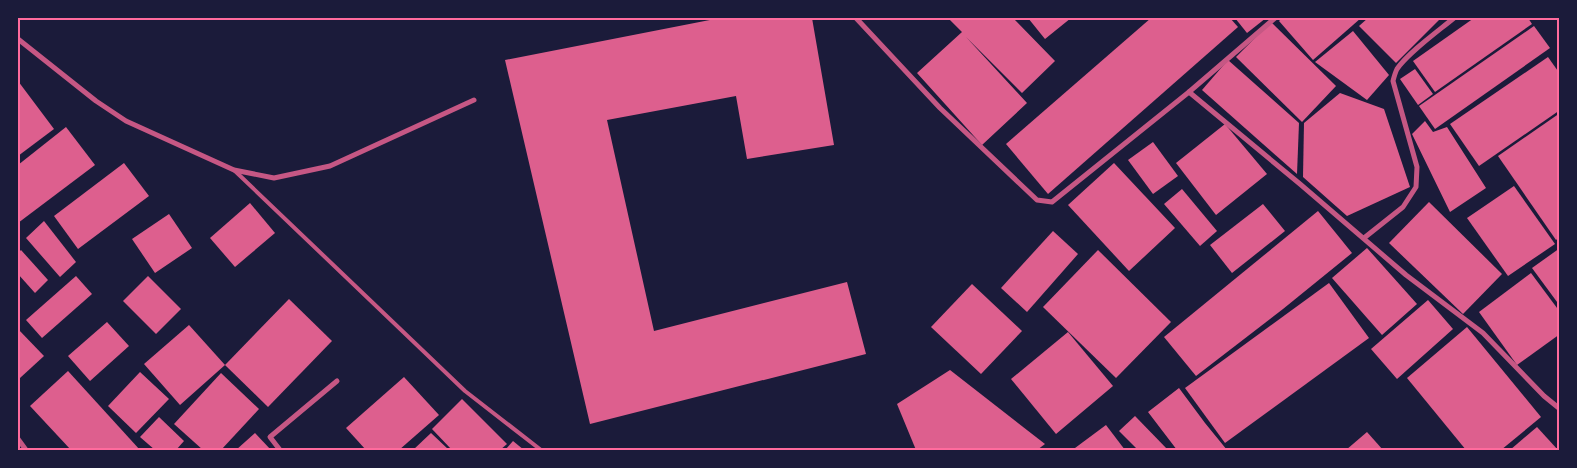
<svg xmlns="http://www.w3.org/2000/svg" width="1577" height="468" viewBox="0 0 1577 468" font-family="'DM Sans',sans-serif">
<rect width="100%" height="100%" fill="#1b1b3a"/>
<g fill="#dd5f8e">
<polygon points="720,18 812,18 834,145 747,159 736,96 607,120 654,331 847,282 866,354 590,424 505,60"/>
<polygon points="948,18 1013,18 1055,61 1022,93 966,37 1027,103 982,145 917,73 962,32"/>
<polygon points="1028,18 1071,18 1045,39"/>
<polygon points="1151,18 1230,18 1238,27 1048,194 1006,144"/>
<polygon points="1235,18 1266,18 1247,33"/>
<polygon points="1282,18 1361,18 1313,60 1279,21"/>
<polygon points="1368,18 1441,18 1396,63 1359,26"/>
<polygon points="1474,18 1528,18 1532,24 1435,92 1413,61"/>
<polygon points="1271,22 1336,86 1302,122 1236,57"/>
<polygon points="1534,26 1550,48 1435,129 1419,106"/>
<polygon points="1353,31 1389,75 1367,100 1315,62"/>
<polygon points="1548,57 1560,74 1560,110 1479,166 1450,124"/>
<polygon points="1228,60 1299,123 1297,174 1202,90"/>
<polygon points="1415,69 1433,94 1418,105 1400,79"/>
<polygon points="18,81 54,129 18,156"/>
<polygon points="1340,93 1384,109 1410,187 1347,216 1303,177 1304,123"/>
<polygon points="1560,113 1560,237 1556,240 1498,156"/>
<polygon points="1425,121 1433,132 1447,127 1486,188 1450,212 1412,134"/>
<polygon points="1225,124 1267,174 1216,215 1176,163"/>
<polygon points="66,127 95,165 18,223 18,165"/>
<polygon points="1153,142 1178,176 1153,194 1128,160"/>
<polygon points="124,163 149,196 78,249 54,216"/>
<polygon points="1114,163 1175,228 1129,271 1068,205"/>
<polygon points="1514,186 1555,244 1508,276 1467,218"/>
<polygon points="1182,189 1217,231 1200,246 1164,204"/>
<polygon points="1429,202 1502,274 1463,314 1389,243"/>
<polygon points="250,203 275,233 235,267 210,238"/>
<polygon points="1263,204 1285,231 1232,273 1210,245"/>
<polygon points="1318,211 1352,253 1283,309 1196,376 1164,337"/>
<polygon points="169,214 192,248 155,273 132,239"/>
<polygon points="44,221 76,262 60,277 26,238"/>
<polygon points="1053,231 1078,254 1027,312 1001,288"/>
<polygon points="1367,248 1417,304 1382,335 1332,278"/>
<polygon points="1560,248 1560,306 1532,268"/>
<polygon points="21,250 48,280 35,293 18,274 18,253"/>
<polygon points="1098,250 1171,322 1116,378 1043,307"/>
<polygon points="1531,273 1560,312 1560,334 1517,365 1479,312"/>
<polygon points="76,276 92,294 42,338 26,320"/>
<polygon points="148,276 181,309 156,334 123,301"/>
<polygon points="1329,283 1369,338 1225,443 1185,388"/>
<polygon points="972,284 1022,331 981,374 931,327"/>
<polygon points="289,299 332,341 268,407 225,365"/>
<polygon points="1428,300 1453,329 1397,379 1371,349"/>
<polygon points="107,322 129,346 90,381 68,356"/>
<polygon points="189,325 225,365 180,405 144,364"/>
<polygon points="1467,327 1541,417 1501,450 1466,450 1407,378"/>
<polygon points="18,329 44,356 20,378 18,376"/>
<polygon points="1068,332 1113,386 1056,434 1011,379"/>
<polygon points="950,370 1045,444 1037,450 916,450 897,404"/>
<polygon points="68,371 140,450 71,450 30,406"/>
<polygon points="140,372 169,399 136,433 108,406"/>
<polygon points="221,373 259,409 221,450 203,450 174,424"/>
<polygon points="404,377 439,415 399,450 366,450 346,428"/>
<polygon points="1179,388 1205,423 1227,450 1177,450 1148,412"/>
<polygon points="462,399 507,444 500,450 452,450 432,429"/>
<polygon points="1135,416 1168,450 1138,450 1119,431"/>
<polygon points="159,417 184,441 176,450 155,450 140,437"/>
<polygon points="1106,425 1125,450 1076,450 1075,448"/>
<polygon points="1537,427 1558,450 1510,450"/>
<polygon points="1367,432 1383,450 1346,450"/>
<polygon points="255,433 271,450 236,450"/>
<polygon points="431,433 449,450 413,450"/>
<polygon points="513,441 524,450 505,450"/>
</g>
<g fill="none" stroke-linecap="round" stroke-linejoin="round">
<polyline stroke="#c65784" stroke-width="4" points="235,171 465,391 541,450"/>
<g stroke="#c65784" stroke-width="5">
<polyline points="856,18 940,108 1037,200 1052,202 1189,92 1275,18"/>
<polyline points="18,39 96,101 126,121 234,170 274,178 330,166 474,100"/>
<polyline points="1189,92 1300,184 1406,275 1483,333 1544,396 1560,409"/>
<path d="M1364 238 1403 207 1416 187 1417 167 1393 81C1394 77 1395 73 1397 69 1409 52 1437 32 1454 18"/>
<polyline points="18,439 26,450"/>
<polyline points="280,450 270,437 337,381"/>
</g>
</g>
<rect width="1577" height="468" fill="none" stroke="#1b1b3a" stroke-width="38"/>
<rect x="19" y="19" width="1539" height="430" fill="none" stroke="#ff6b9d" stroke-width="2"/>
</svg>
